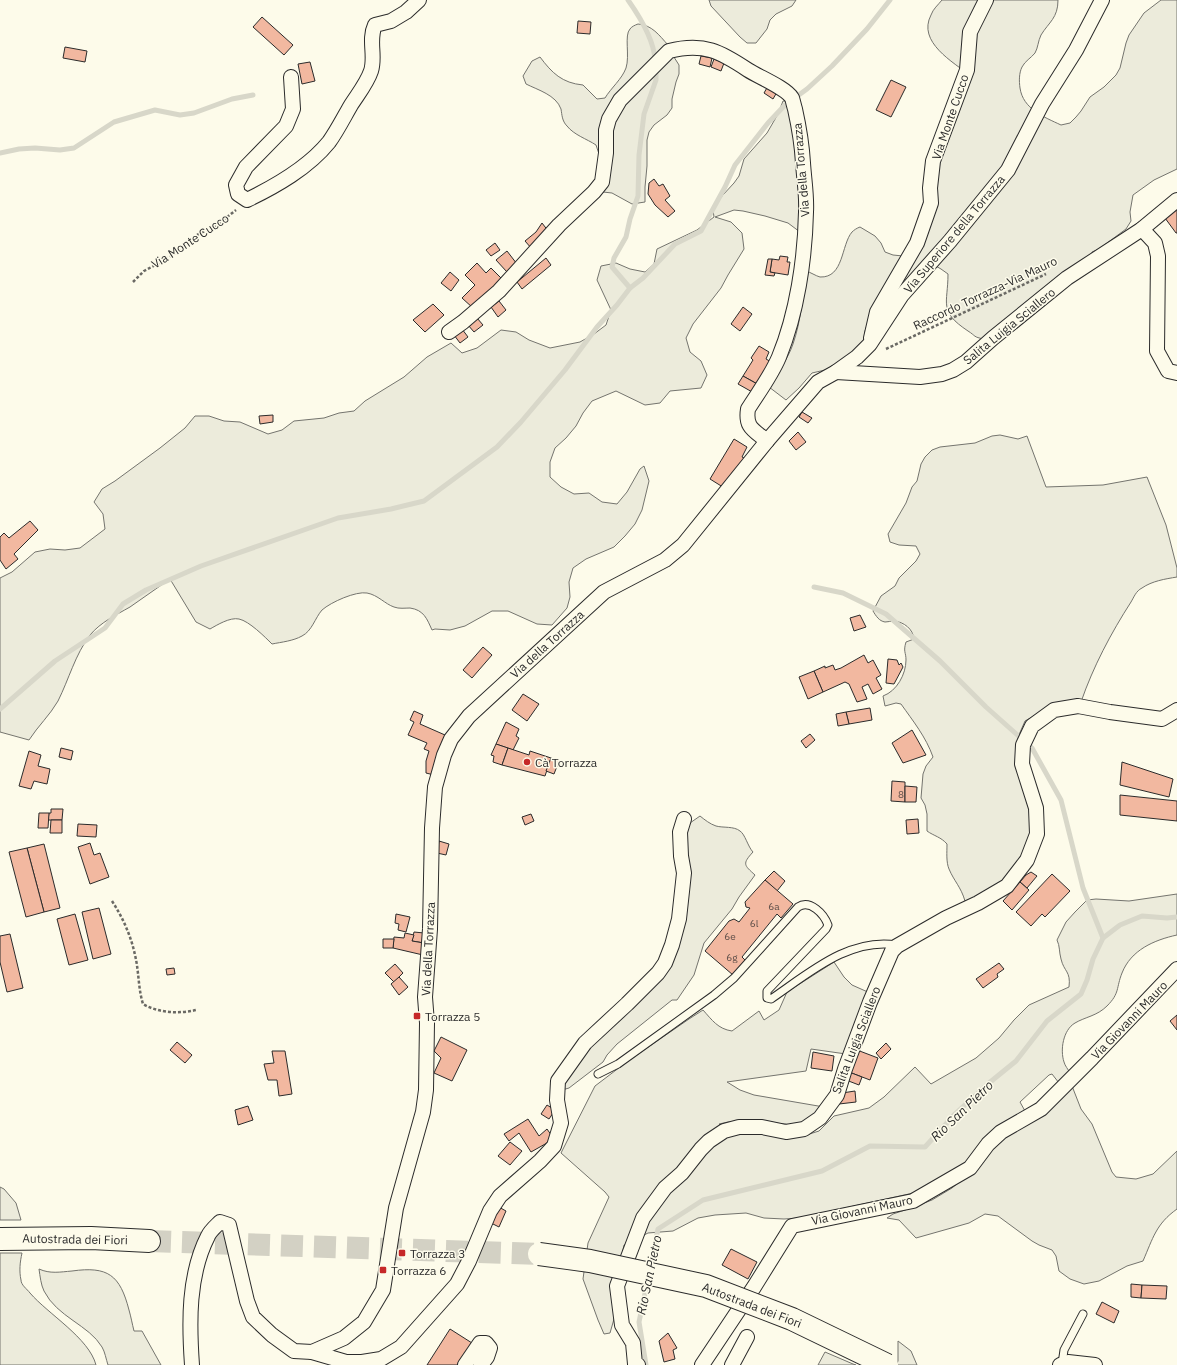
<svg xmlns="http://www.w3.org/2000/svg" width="1177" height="1365" viewBox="0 0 1177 1365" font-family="'IBM Plex Sans',sans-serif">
<rect width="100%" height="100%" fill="#fdfbea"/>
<g fill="#ecebdb" stroke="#74746e">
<polygon points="709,0 796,0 792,6 776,14 770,20 767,29 756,43 747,43 740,37 711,6"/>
<path d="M942 0H1058C1058 18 1049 22 1041 35 1038 41 1038 48 1035 53 1031 58 1025 61 1022 67 1019 73 1019 81 1020 88 1023 109 1044 117 1061 125L1070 123 1076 117 1081 111 1090 97 1104 87 1116 75 1120 68 1126 43 1129 35 1144 13 1161 0H1177V169L1154 180 1133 195 1130 212 1131 221 1126 229 1099 249 1092 252V258L984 339C973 337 976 336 968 331 938 311 948 304 948 274L941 269 934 265 894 295 938 166 959 112 971 76C953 62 917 42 931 15 933 9 938 5 942 0Z"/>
<path d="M638 24C652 25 659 35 668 45L626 90 599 154 596 145C587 139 574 135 567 126 562 121 562 115 561 109 556 95 538 90 526 84L523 76 532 61 540 57C552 73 562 83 583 85L597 99 605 98C611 88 622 79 626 68 630 56 624 35 630 29 631 27 635 25 638 24Z"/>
<polygon points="672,54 679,65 679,74 676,82 672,99 672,108 667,115 654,125 649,132 647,140 647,166 645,187 645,202 632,204 612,193 603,192 610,131 623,102"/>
<path d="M783 101H788L798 163 800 232 788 223 765 216 743 211 734 210 715 217 731 222 742 233 744 249 728 275 721 288 693 324 686 338 690 352 701 361 707 375 701 388 670 391 660 403 645 405 616 391 592 401 583 413 576 426 566 438 555 448 550 462V477L561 487 574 494 589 493 602 502 617 504 627 492 640 469 644 466 649 481 642 510 635 524 625 536 614 547 586 559 573 568 569 582 570 597 567 608 552 625 537 624 508 611H492L465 626 450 630 435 629 432 630C427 619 424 610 410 608 405 608 399 609 394 607 385 604 378 595 367 593 356 591 331 602 322 610 315 618 312 631 302 636 293 641 282 642 272 644 265 637 249 621 239 619 230 617 217 625 210 629L196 622 170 579C157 588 143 598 130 607 116 615 101 622 90 635 75 655 69 679 58 701 50 715 38 726 29 740L0 732V578L12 572 35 552 50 549 65 550 80 548 105 529 103 514 94 502 102 489 115 481 160 448 185 428 195 416H209L224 421 240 422 268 434 282 430 294 421 324 418 339 413 354 411 365 401 404 377 427 357 451 343 462 353 477 348 501 330 516 332 529 340 550 348 580 342 594 334 606 325 611 310 597 280 601 266 616 263 630 269 645 272 654 264 657 249 697 230 714 217 713 210 722 196 734 183 739 176 744 159 767 133 778 114Z"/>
<path d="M860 227 875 236 881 243 885 252 893 255 903 256 870 316 865 331 864 340 859 347 850 356 825 370 812 373 799 388 786 400 769 387C777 373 788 359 793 344 801 321 803 295 806 271 810 272 816 276 820 277 844 278 841 245 852 232 854 230 857 228 860 227Z"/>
<path d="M1000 435 1018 439 1027 436 1046 487 1103 485 1147 477 1166 525 1177 568V577C1165 579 1152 581 1142 588 1136 591 1134 597 1131 602 1111 633 1093 667 1081 702L1048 708 1025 721 1018 737 1017 748 1032 806V841L1009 878 987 894 965 901C961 887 954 881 949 869 946 862 947 852 947 844 941 837 934 836 927 831V814L925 805 921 798 923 774 926 766 933 757C926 737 913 721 901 704L896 703 885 706 883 696C897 691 906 674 906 660 906 652 903 652 906 642L914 639C913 629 904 622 894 621 891 621 888 622 885 622 879 621 876 616 873 611L881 596 895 586 899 578 916 561 920 554 916 546 899 545 890 542 888 534 906 503 912 487 917 481 921 464 925 457 932 450 940 447 975 443 992 436Z"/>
<path d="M700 816C705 820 710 824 716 826 723 828 734 826 740 831 745 834 748 847 753 852 742 864 744 865 755 875L739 897 732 909 704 943 694 975 677 1000H672L617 1044 607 1055 603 1062 569 1088 562 1090 563 1083 591 1044 666 969 684 839 690 823Z"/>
<path d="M1177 894V935C1154 940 1131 950 1122 973 1116 988 1120 993 1107 1006 1097 1016 1085 1017 1075 1023 1063 1030 1060 1050 1064 1062 1065 1066 1068 1069 1070 1073L1059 1083 1052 1074 1049 1075 1020 1102 1025 1111 958 1172 918 1192 799 1218 784 1219 764 1218 746 1213 715 1215 698 1218 673 1231 648 1233 624 1245 613 1297 614 1319 610 1333 604 1334 598 1320 583 1279 588 1243 609 1197 605 1192 561 1153 595 1086 628 1061 689 1019 703 1010C712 1020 718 1029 732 1031L759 1011 764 1020 779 1010 787 992 834 962 844 977 852 985 870 993 846 1054 811 1049 806 1071 727 1082 740 1090 754 1095 824 1107 808 1121 793 1125 756 1121 728 1122 719 1124 730 1134 744 1130 803 1136 819 1131 834 1116 869 1108 884 1097 915 1067 931 1084 976 1058 999 1038 1014 1020 1029 1005 1069 987C1071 971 1064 972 1061 959 1059 952 1060 946 1057 940L1066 922 1075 912 1087 900 1096 899 1129 901Z"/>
<path d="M1072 1086 1081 1109 1092 1124 1112 1172 1116 1177 1136 1179 1153 1174 1177 1151V1209C1156 1224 1153 1238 1143 1261L1127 1266 1099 1281 1084 1284 1070 1279 1059 1271 1056 1256 1052 1250 1039 1245 1032 1241 998 1216 985 1214 969 1223 916 1238 899 1220 887 1218 893 1214 911 1208 932 1200 952 1188 965 1177 992 1146Z"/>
<polygon points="0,1187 4,1189 16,1203 21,1220 0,1220"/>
<path d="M0 1253H22C20 1262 19 1271 21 1280 21 1285 27 1289 30 1293 48 1314 89 1338 96 1365H0Z"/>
<path d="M39 1269C50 1274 60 1272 72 1271 108 1266 120 1275 129 1310 131 1317 132 1323 134 1331H142L161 1365H108C106 1359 105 1352 102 1347 89 1325 57 1317 44 1291 41 1285 40 1276 39 1269Z"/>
<polygon points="898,1341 911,1351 917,1365 896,1365 898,1361"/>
<polygon points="825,1352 853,1364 856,1365 818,1365"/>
</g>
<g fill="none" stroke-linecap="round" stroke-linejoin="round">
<g stroke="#d8d7c9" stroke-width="5">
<path d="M628 0C640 17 654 39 655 60"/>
<polyline points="0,153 19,149 35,148 60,150 74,148 114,122 155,110 180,115 194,113 232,99 253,95"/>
<polyline points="630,288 612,267 614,258 626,237 630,219 638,196 639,155 644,114 656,80 656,68"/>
<polyline points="814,587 843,593 886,614 940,661 986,707 1032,748 1061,800 1083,888 1103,938"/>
<polyline points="0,709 55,661 105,628 123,604 146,590 201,566 338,518 391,509 424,501 497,447 521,422 565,370 597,327 617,305 630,288 643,278 675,244 701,231 725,187 735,165 768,123 785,105 807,89 832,66 867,29 890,0"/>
<polyline points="650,1269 658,1229 703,1200 822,1171 870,1146 925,1147 955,1114 989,1083 1016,1061 1047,1021 1081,994 1087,980 1093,959 1103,938 1120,925 1142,916 1167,918 1177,917"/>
<polyline points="646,1365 639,1322 648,1279"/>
</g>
</g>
<g fill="#f2b8a0" stroke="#2b2b2b">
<polygon points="262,17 293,45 284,55 253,27"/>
<polygon points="578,21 591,22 590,34 577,33"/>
<polygon points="65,47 87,51 85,62 63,58"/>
<polygon points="701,56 712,58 710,67 699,64"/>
<polygon points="714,59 724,63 721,71 711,67"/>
<polygon points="310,62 315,81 302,84 298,64"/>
<polygon points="891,80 906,87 891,117 876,110"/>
<polygon points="768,86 777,92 773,99 764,93"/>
<polygon points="654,179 659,186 663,184 670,196 665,200 675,211 668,217 655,205 648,194 649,183"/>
<polygon points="1177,208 1177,233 1176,233 1165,218"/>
<polygon points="542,223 549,232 532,249 525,241 536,232"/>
<polygon points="495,243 500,250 491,256 486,250"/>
<polygon points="507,251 517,264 507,272 496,260"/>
<polygon points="780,256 788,257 787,262 790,262 788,275 770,272 772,259 779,260"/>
<polygon points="546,258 551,265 522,289 517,282"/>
<polygon points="768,259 772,259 770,272 775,273 774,276 765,275"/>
<polygon points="477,263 486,273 491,268 502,279 473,308 462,298 475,285 465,275"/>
<polygon points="450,272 459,280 451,291 441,283"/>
<polygon points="499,301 506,310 498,317 491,307"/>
<polygon points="433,304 444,315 425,332 413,320"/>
<polygon points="743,307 752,314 740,331 731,324"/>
<polygon points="477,318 483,325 474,332 468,325"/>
<polygon points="462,329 468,337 460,343 454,335"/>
<polygon points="759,346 769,352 766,359 773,363 761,386 743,376 753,360 751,358"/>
<polygon points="743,376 759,385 754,393 738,384"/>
<polygon points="802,412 812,418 808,423 799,417"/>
<polygon points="273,415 273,422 260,424 259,416"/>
<polygon points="798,432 806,442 796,450 789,441"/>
<polygon points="734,439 747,447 742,457 746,459 726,489 710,479"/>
<polygon points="30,521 38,530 14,554 18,559 6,569 0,560 0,537 4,533 9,538"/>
<polygon points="860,615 866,627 854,631 850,618"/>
<polygon points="483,647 492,655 472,678 463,670"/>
<polygon points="864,655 868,663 873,660 881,675 876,678 882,689 873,694 868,684 862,687 867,699 857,702 849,684 845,682 823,692 814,671 825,666 825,668 833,665 835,670 841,668"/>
<polygon points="888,659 897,660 899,665 901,663 903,667 894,684 886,683"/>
<polygon points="814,671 823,692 808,699 799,677"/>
<polygon points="523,694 539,704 527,721 512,710"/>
<polygon points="870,708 872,720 849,724 846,712"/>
<polygon points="414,711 423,715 420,724 445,735 434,775 426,773 426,761 429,751 424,749 427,743 408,735 414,722 410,720"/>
<polygon points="846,712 849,724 838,726 836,714"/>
<polygon points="506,722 519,729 516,736 519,738 513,750 496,744"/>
<polygon points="912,730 926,755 903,763 892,743"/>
<polygon points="810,734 815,740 806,748 801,741"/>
<polygon points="496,744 508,748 502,765 493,762 494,756 491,755"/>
<polygon points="61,748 73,751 71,760 59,757"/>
<polygon points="508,748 529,755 530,751 551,758 545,776 502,765"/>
<polygon points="29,751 41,755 38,766 50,769 47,784 34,781 31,789 19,786"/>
<polygon points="551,758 559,761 554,774 546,771"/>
<polygon points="1122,762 1173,779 1169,797 1120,785"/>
<polygon points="892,781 905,782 905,802 891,801"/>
<polygon points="905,786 917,787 916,802 905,802"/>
<polygon points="1120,795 1177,801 1177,821 1120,815"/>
<polygon points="51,809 63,809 62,820 48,820 49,813 51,813"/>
<polygon points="39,813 49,813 48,828 38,828"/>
<polygon points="531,814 534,821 525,825 522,817"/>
<polygon points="918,819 919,833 907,834 906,820"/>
<polygon points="51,820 62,820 62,833 50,833"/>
<polygon points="78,824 97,825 96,837 77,836"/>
<polygon points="439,841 449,844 446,855 437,853"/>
<polygon points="90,843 94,855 100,853 109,877 90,884 78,847"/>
<polygon points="44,844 60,908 44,912 27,848"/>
<polygon points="27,848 44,912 26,917 9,852"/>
<polygon points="774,871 785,881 777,891 765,880"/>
<polygon points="1031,872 1037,876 1027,888 1020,882 1026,875"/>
<polygon points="1052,874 1070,891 1045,917 1042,914 1031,926 1016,912"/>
<polygon points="765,880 793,904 781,918 777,914 742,957 746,961 733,975 705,951 729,921 734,919 739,922 750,908 746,907 745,902"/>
<polygon points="1020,882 1029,890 1012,910 1003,901"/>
<polygon points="99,908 111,954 93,959 82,912"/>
<polygon points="75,914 88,960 69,965 57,919"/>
<polygon points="396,914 410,917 406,932 398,930 399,924 395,923"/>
<polygon points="414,932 424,933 424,943 412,941"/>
<polygon points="405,933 414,935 412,941 424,943 423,955 393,948 394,937 404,938"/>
<polygon points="10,934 23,988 7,992 0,962 0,936"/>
<polygon points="383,939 394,939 393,948 383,948"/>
<polygon points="999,963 1004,969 997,974 998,977 983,988 976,979"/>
<polygon points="395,964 403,973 394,982 385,973"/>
<polygon points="174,968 175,974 167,975 166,969"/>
<polygon points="399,977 408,987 399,995 391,984"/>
<polygon points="1177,1015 1177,1030 1170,1021"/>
<polygon points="441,1037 467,1050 452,1081 434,1073 441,1058 434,1051"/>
<polygon points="177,1042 192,1055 185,1063 170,1050"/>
<polygon points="886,1043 891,1049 881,1059 876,1053"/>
<polygon points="857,1050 878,1058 870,1080 849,1072"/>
<polygon points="272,1051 285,1051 292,1094 279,1096 277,1080 268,1080 264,1064 274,1063"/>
<polygon points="813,1052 834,1056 832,1071 811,1068"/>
<polygon points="849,1072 862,1077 859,1085 846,1080"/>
<polygon points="855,1091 856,1102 839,1104 842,1093"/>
<polygon points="547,1105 555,1110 549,1119 541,1114"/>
<polygon points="248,1106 253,1120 238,1125 235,1110"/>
<polygon points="528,1119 539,1136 547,1129 554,1139 531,1152 519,1133 509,1141 504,1134"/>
<polygon points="510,1142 522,1151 510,1165 498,1156"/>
<polygon points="497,1206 506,1211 499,1227 489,1222"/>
<polygon points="731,1249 757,1262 748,1279 722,1265"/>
<polygon points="1131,1284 1142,1285 1141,1298 1131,1297"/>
<polygon points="1142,1285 1167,1286 1166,1299 1141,1298"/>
<polygon points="1102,1302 1119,1311 1114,1323 1096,1314"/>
<polygon points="450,1329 472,1343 458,1365 427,1365"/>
<polygon points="668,1333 677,1348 673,1350 675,1359 664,1362 659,1341"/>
</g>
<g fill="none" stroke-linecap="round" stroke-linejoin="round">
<polyline stroke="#d3d1c4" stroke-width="22" stroke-dasharray="22 11" stroke-linecap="butt" points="149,1241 539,1254"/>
<defs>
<g id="lane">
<path d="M598 1074 618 1064 714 995 734 978 798 907C810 899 824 914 828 925L826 929 767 991V998L771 999C808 974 849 937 897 945"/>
<polyline points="1062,1364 1064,1350 1083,1314"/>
</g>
<g id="street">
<path d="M291 77 293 109 286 126 246 167 236 185 238 194 247 200C276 186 308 168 329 142 337 131 344 117 351 105 358 94 367 83 371 71 376 56 368 40 375 25L391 21 406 12 419 0"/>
<polyline points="1142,229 1155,243 1158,256 1157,351 1168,371 1177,373"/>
<path d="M449 332 463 322 499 291 559 225 594 192 602 182 606 153V130L609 119 620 100 669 51C704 42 721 52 748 70 759 77 786 88 792 98 793 101 794 106 795 109 799 127 802 145 803 163 804 179 807 196 806 212 805 259 797 313 779 357 771 376 758 393 748 409 745 428 754 430 767 441"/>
<polyline points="871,338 877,312 917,243 931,203 930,188 933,161 967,70 970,32 986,0"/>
<polyline points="836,372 920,377 942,374 953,370 966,362 993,338 1067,278 1142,229 1177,200"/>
<polyline points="312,1352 346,1362 362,1362 381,1359 401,1347 457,1284 469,1261 490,1211 500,1196 540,1161 554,1146 561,1123 557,1100 558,1081 585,1043 627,1004 658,973 665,963 672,945 679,919 684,873 681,856 680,832 684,819"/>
<path d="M192 1365C189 1323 188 1275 208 1236 210 1231 216 1226 220 1222L229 1225 247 1301 253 1317 272 1335 294 1351 312 1352 344 1338 364 1322 383 1290 396 1208 423 1112 426 1090 427 1023 425 997 430 929 432 828 435 787 444 755 451 739 469 716 604 592 665 560 683 545 767 441 818 382 836 372 857 357 870 344 902 295 950 241 1008 170 1042 104 1076 50 1102 0"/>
<polyline points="465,1365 480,1343 486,1343 490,1348 487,1357 481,1365"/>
<polyline points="638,1365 635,1364 633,1343 622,1325 617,1286 643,1218 665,1188 682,1173 701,1149 709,1141 724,1131 739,1127 762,1127 786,1132 804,1129 820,1118 837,1095 845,1069 870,1002 892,951 897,946 946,918 978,903 1007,886 1027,860 1037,834 1036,808 1022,764 1023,745 1032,726 1054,710 1078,706 1110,712 1162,719 1177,710"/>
<polyline points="702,1365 754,1287 792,1226 913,1201 970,1168 988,1144 1001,1132 1041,1109 1092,1058 1177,969"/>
<polyline points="732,1365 747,1337"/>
<polyline points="1060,1365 1068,1362 1095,1365"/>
</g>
<polyline id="highway" points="0,1239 91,1238 149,1241"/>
</defs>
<use href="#lane" stroke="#2b2b2b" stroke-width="9"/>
<use href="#street" stroke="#2b2b2b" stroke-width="16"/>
<use href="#highway" stroke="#2b2b2b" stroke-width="24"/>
<g stroke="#6a6964" stroke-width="2.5" stroke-dasharray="3 2" stroke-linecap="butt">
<polyline points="133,282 144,271 161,262 179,251 197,235 217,225 236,210"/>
<polyline points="886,349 1046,274"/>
<path d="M112 901C123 918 131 936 135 955 139 971 138 988 143 1004 158 1013 179 1014 196 1010"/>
</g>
<use href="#lane" stroke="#fdfbea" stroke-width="7"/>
<use href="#street" stroke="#fdfbea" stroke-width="14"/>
<use href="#highway" stroke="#fdfbea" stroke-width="22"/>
<defs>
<polyline id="highway-bridge" points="539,1254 590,1261 706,1286 792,1319 887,1365"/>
</defs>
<use href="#highway-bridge" stroke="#2b2b2b" stroke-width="24" stroke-linecap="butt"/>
<use href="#highway-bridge" stroke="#fdfbea" stroke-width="22"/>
</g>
<g fill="#c62828" stroke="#fdfbea" stroke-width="1.5">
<circle cx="527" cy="762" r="4"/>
<rect x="413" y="1012" width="8" height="8" rx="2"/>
<rect x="398" y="1249" width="8" height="8" rx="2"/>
<rect x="379" y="1266" width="8" height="8" rx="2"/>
</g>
<g text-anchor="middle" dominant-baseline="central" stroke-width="3" stroke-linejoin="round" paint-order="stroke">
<g font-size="10" fill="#5d4e48">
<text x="901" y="794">8</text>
<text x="774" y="906">6a</text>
<text x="754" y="923">6l</text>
<text x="730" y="936">6e</text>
<text x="732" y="957">6g</text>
</g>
<g font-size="12" fill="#2b2b2b" stroke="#fdfbea">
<text transform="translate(950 117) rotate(-71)">Via Monte Cucco</text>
<text transform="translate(801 170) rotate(-95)">Via della Torrazza</text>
<text transform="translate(954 234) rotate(-50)">Via Superiore della Torrazza</text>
<text transform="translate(190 241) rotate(-33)">Via Monte Cucco</text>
<text transform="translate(985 293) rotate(-25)">Raccordo Torrazza-Via Mauro</text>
<text transform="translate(1009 326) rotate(-39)">Salita Luigia Sciallero</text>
<text transform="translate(547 644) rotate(-42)">Via della Torrazza</text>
<text transform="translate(428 949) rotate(-87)">Via della Torrazza</text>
<text transform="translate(1129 1020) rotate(-46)">Via Giovanni Mauro</text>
<text transform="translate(856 1040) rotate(-69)">Salita Luigia Sciallero</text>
<text transform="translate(862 1210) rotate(-12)">Via Giovanni Mauro</text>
<text transform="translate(75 1239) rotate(1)">Autostrada dei Fiori</text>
<text transform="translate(752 1305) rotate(21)">Autostrada dei Fiori</text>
</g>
<g font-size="12" fill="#2b2b2b" stroke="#fdfbea" text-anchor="start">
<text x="535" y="762">Cà Torrazza</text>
<text x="425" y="1016">Torrazza 5</text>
<text x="410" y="1253">Torrazza 3</text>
<text x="391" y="1270">Torrazza 6</text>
</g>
<g font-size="13" font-style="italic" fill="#2b2b2b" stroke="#fdfbea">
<text transform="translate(962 1111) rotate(-44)">Rio San Pietro</text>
<text transform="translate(649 1275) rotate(-78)">Rio San Pietro</text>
</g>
</g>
</svg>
